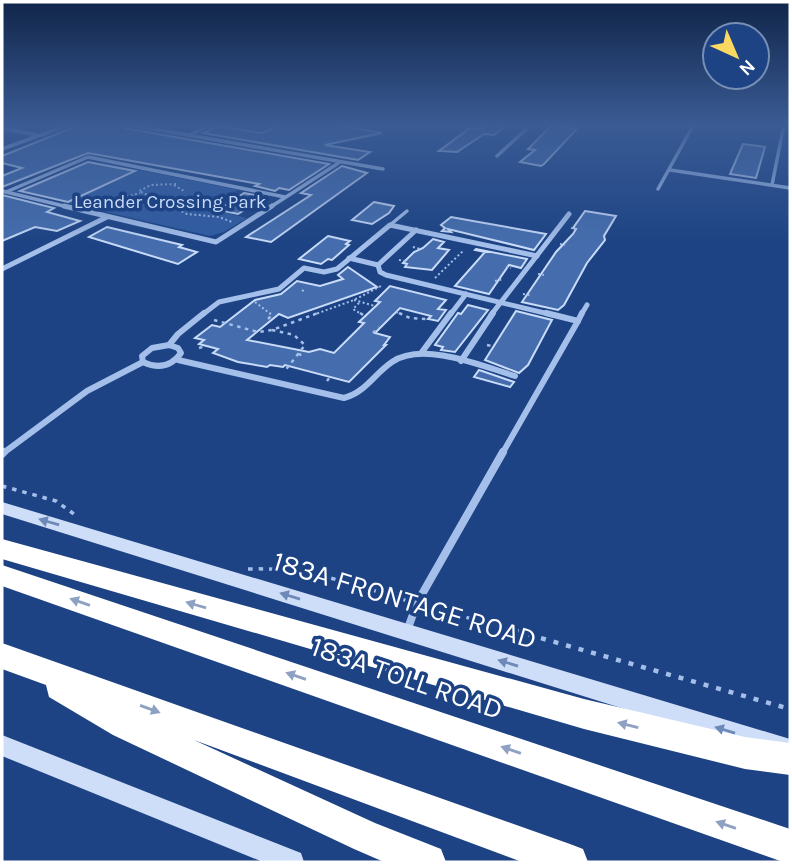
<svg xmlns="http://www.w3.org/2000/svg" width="792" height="864" viewBox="0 0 792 864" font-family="Karla,sans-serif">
<rect width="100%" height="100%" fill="#1d4384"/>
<polygon fill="#305ca2" points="140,170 238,190 206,208 247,218 224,232 210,236 67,203"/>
<g fill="#456dad" stroke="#c8dbf8" stroke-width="2">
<polygon points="75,124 121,124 124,128 329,164 289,190 279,188 275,191 255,186 259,184 88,153 2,187 2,176 22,168 2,163 2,156 72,128"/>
<polygon points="282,124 332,124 382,133 325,145 370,152 358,160 203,133 217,126 262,133"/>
<polygon points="488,124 507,124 494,135 484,134 457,152 439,151 470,128 482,129"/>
<polygon points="560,126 577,129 544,164 541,166 520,162 535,150 528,149 550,127"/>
<polygon points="743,144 765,147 756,178 730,174"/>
<polygon points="88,162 135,171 68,202 20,191"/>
<polygon points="342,166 367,173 271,242 246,237 311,195 301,193"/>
<polygon points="244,193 265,197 238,214 219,210"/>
<polygon points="2,195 54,208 47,212 80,221 57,231 35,227 2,241"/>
<polygon points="374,202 394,206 389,213 372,224 352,220"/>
<polygon points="585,211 616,216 604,236 605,240 587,263 564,305 558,310 522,302 556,252 573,234 576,229 573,228"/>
<polygon points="451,217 473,221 546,234 534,250 448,229 451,232 442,231 445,228 441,225"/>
<polygon points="107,227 182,245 179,247 197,252 178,264 89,237"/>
<polygon points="328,236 350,241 346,244 349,245 332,260 328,259 321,264 299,259"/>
<polygon points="433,239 444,242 438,248 449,250 432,270 405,267 407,264 403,263 414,252 423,248"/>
<polygon points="476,249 527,259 521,268 509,265 489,294 455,286 485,252 475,250"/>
<polygon points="348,267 377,287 288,318 279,314 247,340 309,352 320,349 334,353 364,323 359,322 380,302 375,301 390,286 446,300 438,309 446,310 438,321 428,319 431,316 400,308 375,333 390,337 384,345 386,345 349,382 285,365 283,367 270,365 267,367 238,362 213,353 218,349 199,344 204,340 195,338 212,325 220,327 255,300 281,294 297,281 320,286 343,279 338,275"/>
<polygon points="468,305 488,310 455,352 441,350 443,347 435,345 458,313 461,314"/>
<polygon points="516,311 552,320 528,365 519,373 485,360"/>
<polygon points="479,370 485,372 514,382 510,387 474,377"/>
</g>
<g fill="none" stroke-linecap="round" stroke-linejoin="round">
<g stroke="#a4bfea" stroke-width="2" stroke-dasharray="2 2.5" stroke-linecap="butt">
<polyline points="176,184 151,185 139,191 187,214 219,217 232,222"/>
<polyline points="174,185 184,191"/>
<polyline points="122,198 140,193"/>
<polyline points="108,207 137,199 133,196"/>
<polyline points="571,228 576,229"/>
<polyline points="560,244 565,245"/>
<polyline points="413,247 420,249"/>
<polyline points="399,260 406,261"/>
<polyline points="506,267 511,268"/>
<polyline points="538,274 544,275"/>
<polyline points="435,278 464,250"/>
<polyline points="495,281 503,279"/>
<polyline points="302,290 305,292"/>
<polyline points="523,294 530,295"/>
<polyline points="354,300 375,306"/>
<polyline points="255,302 272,315"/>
<polyline points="359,303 353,309 363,315"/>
<polyline points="396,312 403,315"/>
<polyline points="313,315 354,300 383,285"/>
</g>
<g stroke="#a4bfea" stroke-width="2.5" stroke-dasharray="3.5 4.5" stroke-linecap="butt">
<polyline points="360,313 365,316"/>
<polyline points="399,313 410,318 427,319"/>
<polyline points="268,319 272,315 270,313"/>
<polyline points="214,320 258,332 272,330 318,313"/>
<polyline points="272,330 294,335 305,345 284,372"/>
<polyline points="373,333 379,327"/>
<polyline points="487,345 492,346"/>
<polyline points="199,348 206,346"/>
<polyline points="298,354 305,356"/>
<polyline points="327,381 330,377"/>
</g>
<g stroke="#a4bfea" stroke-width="3.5" stroke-dasharray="4.5 6" stroke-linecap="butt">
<polyline points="2,486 56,501 78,517"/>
<path d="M248 569C309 567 351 584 408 601"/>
<polyline points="426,606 522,633"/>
</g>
<polyline stroke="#a4bfea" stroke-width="4.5" stroke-dasharray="5 8" stroke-linecap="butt" points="516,631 790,709"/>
<polyline stroke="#a4bfea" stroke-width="3.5" points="390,225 407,211"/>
<g stroke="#a4bfea" stroke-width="3.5">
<polyline points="125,124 383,169"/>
<polyline points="2,128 37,135"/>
<polyline points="189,135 213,124"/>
<polyline points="2,149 71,124"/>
<polyline points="497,156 532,124"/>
<polyline points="670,170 790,188"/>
<polyline points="772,185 784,124"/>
<polyline points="658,189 694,124"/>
<polyline points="2,191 72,208"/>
<polyline points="6,192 88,157 285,197"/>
<polyline points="269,208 340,162"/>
</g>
<g stroke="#a4bfea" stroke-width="5">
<polyline points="64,206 216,242 272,206"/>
<polyline points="349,258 378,265 416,230"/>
<polyline points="378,265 380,272 386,275 553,315"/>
<polyline points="2,269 107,217"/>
<polyline points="202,315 219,302 279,289 304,268 324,272 337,269 390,225 537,256"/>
<polyline points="450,315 466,294"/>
<polyline points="491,315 569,214"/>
<polyline points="581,315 587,305"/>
</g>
<g stroke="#a4bfea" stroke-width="6">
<polyline points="578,321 582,313"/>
<polyline points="169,345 178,334 204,313"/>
<path d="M169 345 178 348 181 353C171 367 158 369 143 362L142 356 152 348Z"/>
<polyline points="422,352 451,313"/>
<path d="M178 360 344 398C366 392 374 374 392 362 423 341 482 366 515 376"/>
<polyline points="461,361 493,313"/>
<polyline points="2,454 87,391 143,362"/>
<polyline points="502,454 578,321 546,313"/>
</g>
<g stroke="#a4bfea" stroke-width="8">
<polyline points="2,454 4,452"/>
<polyline points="407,631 417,603 503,452"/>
</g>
<g fill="#cfdef8" fill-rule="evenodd">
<polygon points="2,502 790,739 790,761 2,514"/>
<polygon points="2,735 301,853 304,862 263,862 2,756"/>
</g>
<g fill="#fff" fill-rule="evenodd">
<polygon points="2,539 584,699 745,737 790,743 790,775 745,769 584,729 2,559"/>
<polygon points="2,565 790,829 790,862 783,862 2,586"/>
<polygon points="2,643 570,844 583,849 588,862 522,862 194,740 375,823 441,849 446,862 384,862 354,849 113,735 49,697 46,685 2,669"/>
</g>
</g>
<defs><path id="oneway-solid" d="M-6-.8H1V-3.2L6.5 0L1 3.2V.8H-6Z" transform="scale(1.75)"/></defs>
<g fill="#6d89b8">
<use href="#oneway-solid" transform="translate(49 522) rotate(-164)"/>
<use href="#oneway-solid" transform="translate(290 596) rotate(-163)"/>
<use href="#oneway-solid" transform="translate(508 663) rotate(-163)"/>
<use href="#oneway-solid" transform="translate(725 730) rotate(-163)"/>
</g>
<g fill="#8ea1c2">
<use href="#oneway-solid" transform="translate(80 602) rotate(-161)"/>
<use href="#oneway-solid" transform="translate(196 605) rotate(-164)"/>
<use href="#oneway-solid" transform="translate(296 676) rotate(-161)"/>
<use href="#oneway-solid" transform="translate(150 709) rotate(20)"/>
<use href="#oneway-solid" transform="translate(628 725) rotate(-166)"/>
<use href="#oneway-solid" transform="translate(511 750) rotate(-161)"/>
<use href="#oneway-solid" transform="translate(726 825) rotate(-161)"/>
</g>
<linearGradient id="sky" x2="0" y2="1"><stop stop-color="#102549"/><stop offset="0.51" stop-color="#3a5b94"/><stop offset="1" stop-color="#3a5b94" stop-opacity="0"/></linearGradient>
<rect width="792" height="245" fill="url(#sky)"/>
<g text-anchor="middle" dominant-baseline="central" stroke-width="7" stroke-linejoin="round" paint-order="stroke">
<g font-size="19" fill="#c8dbf8" stroke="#1d4384">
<text x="170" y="202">Leander Crossing Park</text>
</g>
<g font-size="28" fill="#fff" stroke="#1d4384">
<text transform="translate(405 600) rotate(17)">183A FRONTAGE ROAD</text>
<text transform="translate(407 678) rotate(19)">183A TOLL ROAD</text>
</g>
</g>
<rect width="792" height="864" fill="none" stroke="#ffffff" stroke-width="7"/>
<g transform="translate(736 56) rotate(136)"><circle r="33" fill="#1d4384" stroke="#778eb5" stroke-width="2"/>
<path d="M0-5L12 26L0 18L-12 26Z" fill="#fad862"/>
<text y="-10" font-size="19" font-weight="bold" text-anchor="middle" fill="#ffffff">N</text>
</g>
</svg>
